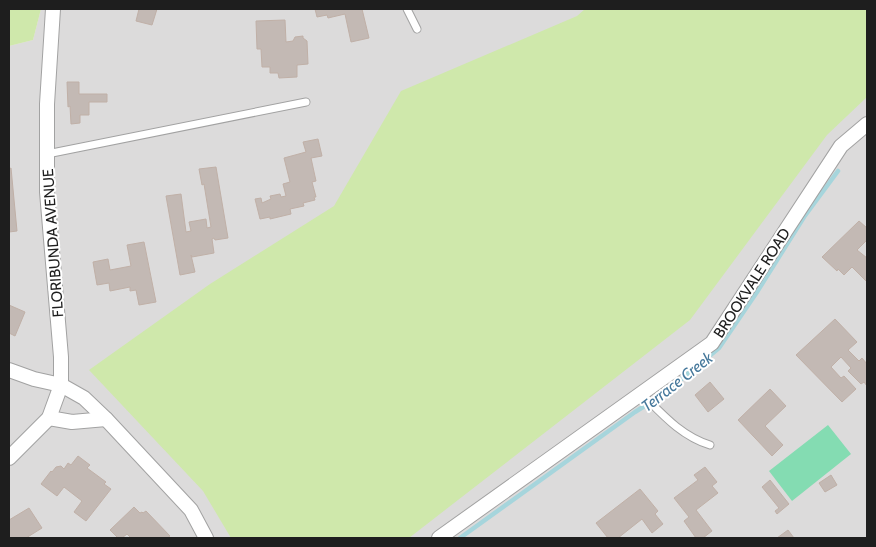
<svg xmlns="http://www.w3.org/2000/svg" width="876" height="547" viewBox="0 0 876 547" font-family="Cabin,sans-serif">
<rect width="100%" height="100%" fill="#efeae4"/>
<polygon fill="#dcdbdb" points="41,9 867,9 867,538 9,538 9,46 33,40"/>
<g fill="#cfe8ab">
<polygon points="9,9 41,9 33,40 9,46"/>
<polygon points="585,9 867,9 867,97 827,135 690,320 409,538 231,538 203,491 89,370 210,284 334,206 401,91 577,16"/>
</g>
<polygon fill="#84dcb2" points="828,425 851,454 792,501 769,471"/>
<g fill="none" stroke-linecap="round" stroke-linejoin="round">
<polyline stroke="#a6d5dc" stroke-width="4.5" points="460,538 635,412 662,395 719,348 757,292 804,217 838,171"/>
</g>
<g fill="#c3b9b4" stroke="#c0b0a7">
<polygon points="139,9 157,9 152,25 136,21"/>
<polygon points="315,9 362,9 369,38 351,42 345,14 328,18 327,15 317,17"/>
<polygon points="285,20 286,42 293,41 295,37 303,36 303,38 307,41 308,64 297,65 297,77 279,78 278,73 270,73 270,67 262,67 261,49 257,49 256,21"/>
<polygon points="67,82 79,82 79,94 107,94 107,102 89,102 89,115 80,115 80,123 71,124 70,106 68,107"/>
<polygon points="318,139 322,156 311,158 316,181 312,182 316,197 314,197 315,200 303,203 304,206 290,209 291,214 270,219 270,217 260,219 255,199 261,198 262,203 271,199 270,196 280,194 281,197 286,196 283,184 290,182 284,158 306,152 303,142"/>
<polygon points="216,167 228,238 215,240 214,238 212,239 214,253 192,257 191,255 195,272 180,275 166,196 181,194 186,232 191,231 189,222 206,219 207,228 211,227 204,184 202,185 199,169"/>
<polygon points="11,168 17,231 9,232 9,169"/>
<polygon points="859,221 867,228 867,240 857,250 867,258 867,282 852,267 844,275 838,269 837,271 822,257"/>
<polygon points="144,242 156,302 139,305 136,290 130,291 130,287 110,291 109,283 97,285 93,262 108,259 110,270 131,266 127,245"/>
<polygon points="9,305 25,312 15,336 9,333"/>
<polygon points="835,319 857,342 848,350 859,361 862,358 867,364 867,386 864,382 861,384 848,371 851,368 841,357 831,367 841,378 844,376 856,389 842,402 796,355"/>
<polygon points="710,382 724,399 708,412 695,395"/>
<polygon points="770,389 786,406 765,426 783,445 772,456 738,420"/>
<polygon points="78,456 90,465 87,468 106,482 104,484 111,489 86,521 74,512 82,501 64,487 57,496 41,484 51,471 52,472 56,467 61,466 64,469 68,463 71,465"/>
<polygon points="705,467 717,482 712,486 718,493 696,510 712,531 703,538 696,538 684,521 689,517 674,498 698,480 694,475"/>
<polygon points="831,475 837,485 825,492 819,483"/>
<polygon points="770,480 789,504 777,514 775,511 779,508 762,487"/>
<polygon points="640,489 658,511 655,514 663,524 652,533 642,519 618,538 608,538 596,523"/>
<polygon points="134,507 140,513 142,512 143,513 146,511 170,536 167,538 131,538 127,534 122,538 118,538 110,530"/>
<polygon points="29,508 42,528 26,538 9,538 9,520"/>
<polygon points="788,530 794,538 777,538"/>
</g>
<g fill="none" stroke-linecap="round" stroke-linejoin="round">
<defs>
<g id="service">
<polyline points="407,9 417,29"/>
<polyline points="47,154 306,102"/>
<path d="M642 394C662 414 681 436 710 445"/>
</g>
<g id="minor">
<polyline points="9,370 34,379 61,385 84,398 106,419 191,510 206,538"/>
<polyline points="49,418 72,422 106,419"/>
<polyline points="9,458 49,418 61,385 61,357 47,192 47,104 53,9"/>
<polyline points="439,538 712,343 841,146 867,124"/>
</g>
</defs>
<use href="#service" stroke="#a2a2a2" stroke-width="9"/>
<use href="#minor" stroke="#a2a2a2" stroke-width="16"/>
<use href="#service" stroke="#fff" stroke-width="7"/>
<use href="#minor" stroke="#fff" stroke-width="14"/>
</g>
<g text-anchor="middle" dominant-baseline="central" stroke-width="4" stroke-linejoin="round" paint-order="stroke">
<g font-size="15" fill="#1e1e1e" stroke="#fff">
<text transform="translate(53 243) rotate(-94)">FLORIBUNDA AVENUE</text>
<text transform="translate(752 283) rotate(-57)">BROOKVALE ROAD</text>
</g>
<g font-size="16" font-style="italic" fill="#47799c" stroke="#fff">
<text transform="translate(677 382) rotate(-38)">Terrace Creek</text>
</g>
</g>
<rect width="876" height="547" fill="none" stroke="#1e1e1e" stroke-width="20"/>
</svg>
